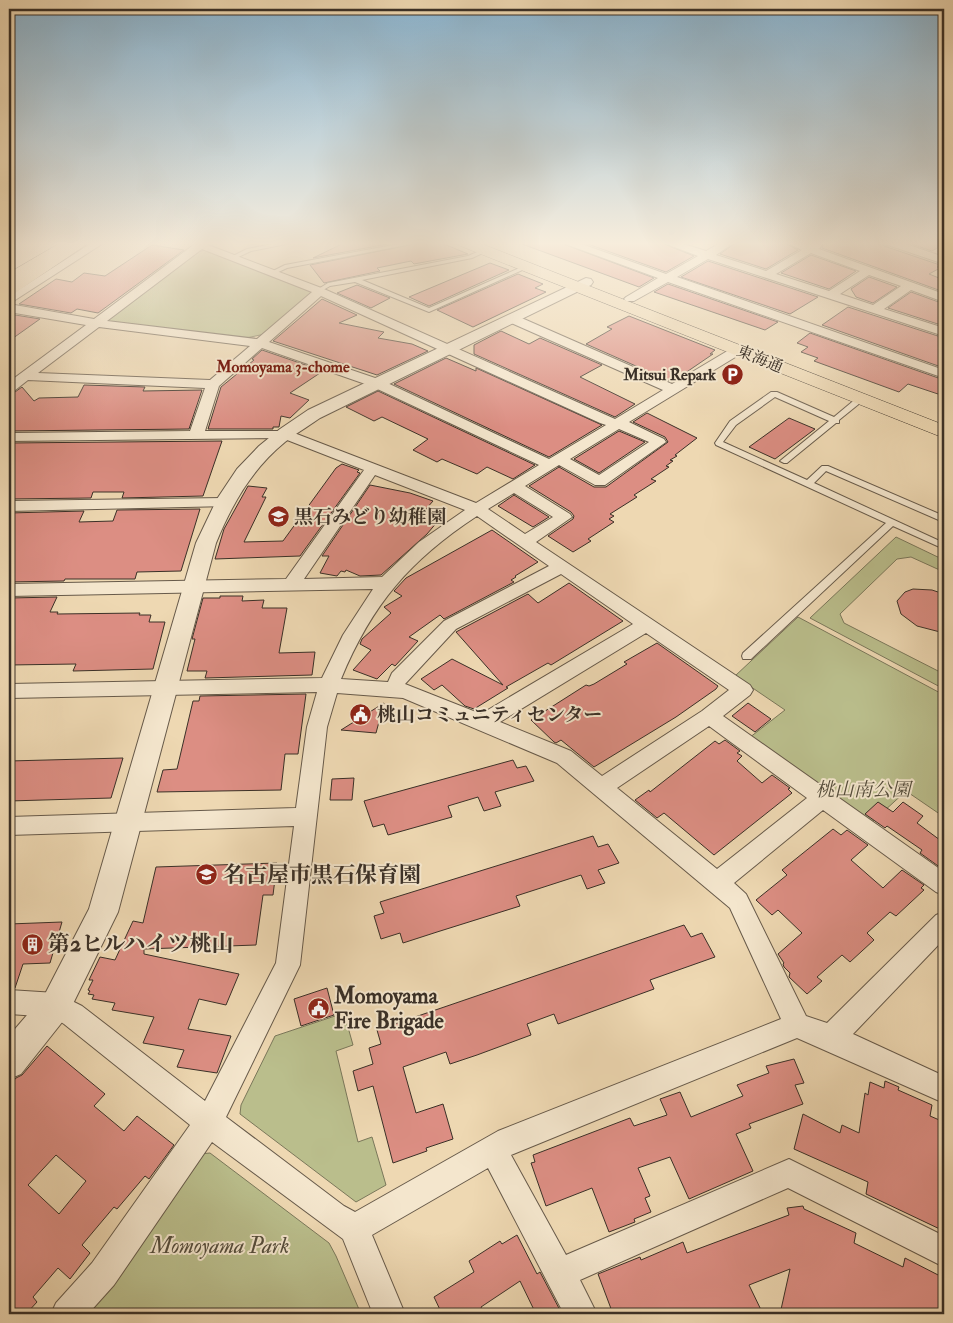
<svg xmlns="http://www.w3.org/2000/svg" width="953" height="1323" viewBox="0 0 953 1323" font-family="'IM FELL Double Pica','Noto Serif JP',serif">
<rect width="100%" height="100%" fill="#eed8b2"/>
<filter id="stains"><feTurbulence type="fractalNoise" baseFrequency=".004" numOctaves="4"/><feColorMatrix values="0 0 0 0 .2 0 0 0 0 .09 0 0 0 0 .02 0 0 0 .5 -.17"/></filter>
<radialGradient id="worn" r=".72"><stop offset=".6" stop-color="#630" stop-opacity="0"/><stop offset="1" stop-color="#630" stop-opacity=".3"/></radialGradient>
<g fill="#babe8c" stroke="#7a775a">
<polygon points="206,250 311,292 312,294 265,334 246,338 109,322 106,319 197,252"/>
<polygon points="896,537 944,560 944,572 911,557 897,559 840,614 844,623 944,674 944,689 810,618"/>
<polygon points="798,617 944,695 944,817 906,791 871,823 749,738 785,710 735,676"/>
<polygon points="344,1013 353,1045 336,1051 358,1142 372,1137 386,1185 356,1202 240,1114 241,1105 275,1036"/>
<polygon points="210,1153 329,1243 336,1256 361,1314 85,1314 115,1280 199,1154"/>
</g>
<g fill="#dc8e83" stroke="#3a3027" fill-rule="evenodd">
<polygon points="346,242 398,242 313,258"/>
<polygon points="424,242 439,242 468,254 414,264 411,261 377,268 380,271 324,283 310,265"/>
<polygon points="522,242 558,242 654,278 639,287 522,244"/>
<polygon points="582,242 659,242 694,256 666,272"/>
<polygon points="737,242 783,242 798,250 766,269 720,254"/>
<polygon points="820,242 882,242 884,246 940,265 937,267 940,268 929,274 944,280 944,292 822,248 823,245"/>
<polygon points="906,242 944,242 944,244 932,251"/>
<polygon points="152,245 184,250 98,313 77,309 71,313 19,304 56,279 72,282 84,273 105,276"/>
<polygon points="811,255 856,271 829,289 781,273"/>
<polygon points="708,261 818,297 790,314 681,277"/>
<polygon points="490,263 509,270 429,306 409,297"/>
<polygon points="518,274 543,284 535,288 546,292 473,327 437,310"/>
<polygon points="869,277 897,287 873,303 856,297 851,289"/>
<polygon points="668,284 778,322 765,330 654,292"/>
<polygon points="357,285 390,298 371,308 337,293"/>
<polygon points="911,292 944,304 944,326 888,308"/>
<polygon points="322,299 357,315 339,323 384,332 378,338 412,344 428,351 377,375 273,341"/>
<polygon points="848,307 944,338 944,368 822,325"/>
<polygon points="9,314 40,319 9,341"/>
<polygon points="629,316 715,350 710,354 713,354 672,382 586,344 612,329 607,327"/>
<polygon points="501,331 529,344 540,338 602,365 580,377 635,404 615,417 474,354 474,345"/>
<polygon points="810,333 944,380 944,388 938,394 908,384 899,392 814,361 818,358 801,352 808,347 797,343"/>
<polygon points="262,350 323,371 290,393 309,400 290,418 281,416 279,427 273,427 273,429 208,429 221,387 254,360 252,359"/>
<polygon points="446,358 476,371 476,368 602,425 549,457 394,384"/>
<polygon points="84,385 145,387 143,391 202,390 189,429 9,431 9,394 15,392 22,387 34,401 39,398 78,397"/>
<polygon points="378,391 535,465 513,479 487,467 477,474 442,459 437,462 413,450 428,439 382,417 374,421 346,407"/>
<polygon points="647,413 697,438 675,455 677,456 670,460 673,461 666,466 669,467 651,479 656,481 634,495 637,497 610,514 614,516 609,519 614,522 588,539 591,541 573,552 548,536 573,519 574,516 571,512 529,486 559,467 594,487 606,487 668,442 665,437 633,422"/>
<polygon points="789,418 815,429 775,459 749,447"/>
<polygon points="619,431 645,442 599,473 574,459"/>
<polygon points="222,441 203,496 122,498 124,492 93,492 91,498 9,499 9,443"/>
<polygon points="342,464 359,470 357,472 360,473 300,556 215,559 224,529 248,486 267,488 262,497 266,497 244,542 283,541 336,468"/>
<polygon points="370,485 410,493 433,501 426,509 444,514 427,534 381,575 360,576 346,570 345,572 341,571 337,576 320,573 329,556 322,556"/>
<polygon points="514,495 549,517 533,527 498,506"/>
<polygon points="200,509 181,571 137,572 135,579 65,579 64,581 9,582 9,513 84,511 79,522 113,521 117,510"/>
<polygon points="492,530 538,562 515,576 516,577 511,580 514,582 444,619 440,615 409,637 418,641 395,666 392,664 377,679 353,670 371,650 360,644 362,639 391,613 384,607 402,596 394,591 406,578"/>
<polygon points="569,583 623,621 551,665 548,663 506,687 508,688 474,709 465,706 442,685 434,690 421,679 452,659 503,685 456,632 528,594 538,603"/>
<polygon points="913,589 932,590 944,594 944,633 917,626 901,614 897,601 905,592"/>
<polygon points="220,596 243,596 242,601 264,600 262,608 287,608 279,653 315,652 312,675 205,678 207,671 187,671 195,639 192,639 203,598 220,598"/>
<polygon points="57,597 50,612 58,612 57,614 140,613 139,615 151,615 149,622 165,622 153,669 73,671 76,664 9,665 9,598"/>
<polygon points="657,643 718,686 716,689 676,717 594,767 561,740 556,743 554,742 531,720 586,685 589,686 594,684 627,664 624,662"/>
<polygon points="306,694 298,754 285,754 281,790 157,792 163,770 177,769 193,701 199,701 200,696"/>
<polygon points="384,703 376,733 341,730"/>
<polygon points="748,703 771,719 755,732 732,716"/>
<polygon points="725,740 740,751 737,753 742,756 737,761 762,783 772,775 790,788 788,789 792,793 714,855 664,813 657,818 635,800 649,790 650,792 715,741 719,744"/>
<polygon points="123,758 111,798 9,801 9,761"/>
<polygon points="513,760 517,768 526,766 534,781 495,792 501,806 484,811 478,797 448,806 452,817 388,835 384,824 373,827 364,801"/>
<polygon points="354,778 352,800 330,800 332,779"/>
<polygon points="878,802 893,812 903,802 923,816 917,823 944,843 944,865 941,868 920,853 922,850 887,826 885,828 865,814"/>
<polygon points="833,829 841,835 847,830 868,845 851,860 883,888 902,870 924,885 921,888 924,890 896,916 890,912 867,933 874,940 850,962 842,955 817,977 822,981 807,994 789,977 790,973 784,967 783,964 784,963 778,954 802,933 778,910 772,915 756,900 787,875 782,870"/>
<polygon points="593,836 598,847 608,844 619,863 598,870 605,883 587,889 581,875 516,896 520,906 437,932 403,943 400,933 381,939 374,916 384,913 380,902"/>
<polygon points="277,863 273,895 263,895 256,945 144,949 144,954 239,974 226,1005 199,999 188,1029 231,1036 217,1073 177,1067 184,1050 143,1043 154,1017 112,1010 115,1003 92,999 94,995 88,994 90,991 88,990 93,980 89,980 100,957 115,960 133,921 143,923 156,867"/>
<polygon points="62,922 50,963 23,964 15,988 9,988 9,924"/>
<polygon points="684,925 691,937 702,933 715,957 650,980 654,989 558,1024 554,1014 527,1024 531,1035 477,1055 450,1064 446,1052 403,1067 416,1113 443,1104 453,1139 426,1148 427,1151 393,1163 373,1086 358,1091 353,1071 373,1064 369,1048 381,1044 377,1030"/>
<polygon points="327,988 334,1015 301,1026 294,999"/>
<path d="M47 1046 105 1094 94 1106 124 1131 137 1116 174 1145 149 1179 145 1176 117 1209 114 1207 82 1245 90 1253 70 1279 58 1268 33 1297 37 1302 26 1314H9V1086L16 1078 22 1075ZM56 1155 86 1181 59 1214 28 1185Z"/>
<polygon points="794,1059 804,1083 795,1085 803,1104 749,1124 751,1128 736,1134 753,1171 689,1199 670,1157 638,1168 650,1196 645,1198 651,1212 634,1219 635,1222 609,1232 592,1188 546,1206 531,1163 535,1162 533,1155 630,1118 634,1126 667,1115 660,1099 680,1092 691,1117 743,1096 737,1085 769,1073 766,1066"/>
<polygon points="885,1081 899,1087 898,1090 932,1105 930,1116 944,1122 944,1231 866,1194 868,1182 794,1149 803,1114 840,1133 842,1125 859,1133 865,1093 868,1095 870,1082 884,1088"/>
<polygon points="803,1206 804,1209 856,1233 854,1243 903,1267 905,1258 944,1278 944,1314 780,1314 790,1269 749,1285 763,1314 613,1314 598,1274 640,1257 641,1260 683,1242 687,1253 789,1215 787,1208"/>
<polygon points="517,1235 537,1274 540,1272 562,1314 536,1314 520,1281 481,1307 484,1314 442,1314 434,1297 474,1272 469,1261 500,1241 502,1244"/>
</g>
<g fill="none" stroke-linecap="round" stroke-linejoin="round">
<defs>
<g id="service">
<polygon points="283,242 296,242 251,251 232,260 229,258 247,249"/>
<polygon points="409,242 422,242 287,268 272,275 269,273 285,265"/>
<polygon points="482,250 487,251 472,258 362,280 429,308 524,266 529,267 429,312 355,282 330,286 318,293 315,291 328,283 468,256"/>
<polygon points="771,392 777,392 834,417 858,397 865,399 839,420 839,423 836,423 787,463 784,463 780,461 829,421 775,397 736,425 723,442 807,480 822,466 828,466 944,516 944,522 941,521 826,471 814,483 944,543 944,549 893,526 751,659 743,659 742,656 743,653 886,523 716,445 715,443 730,421"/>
</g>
<g id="minor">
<path d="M93 242H105L9 304 94 319 196 243 210 242 208 245 324 289 615 419 663 390 509 322 507 319 509 316H517L672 384 734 347H742L744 350 742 353 629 422 664 439 666 442 605 485H595L559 465 525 486 570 514 572 517 536 542 750 685 753 690 750 695 723 716 944 872V895L936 892 823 810 734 883 746 894 806 1016 827 1023 936 915 944 912V939L853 1034 944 1076V1103L797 1038 511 1155 566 1255 789 1159 944 1236V1267L788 1188 580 1280 597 1314H564L488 1168 372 1235 405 1314H373L343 1239 212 1142 114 1285 88 1314H51L56 1303 92 1263 190 1125 64 1024 53 1017 9 1014V990L56 993 82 1006 205 1101 276 963 294 826 9 835V817L296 808 307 727 317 692 9 698V684L322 678 343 635 373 589 9 596V584L286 579 364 470 282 438 9 441V433L190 431 205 388 28 380 14 391 9 392V382L86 325 9 312V296ZM202 249 312 292 257 339 107 321ZM321 296 600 423 606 425 549 459 381 380 269 342ZM99 327 250 346 210 380 38 373ZM262 348 371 386 539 465 476 503 289 431H205L219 386ZM619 429 649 442 599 475 570 459ZM375 475 465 510 419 542 382 577 304 579ZM514 493 553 517 525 534 488 509ZM477 516 549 566 444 621 392 673 388 682 341 679C372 604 410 560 477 516ZM561 574 633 624 481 714 405 684 456 629ZM646 633 729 690 702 711 602 776 571 751 500 722ZM337 693 403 698 557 763 730 908 781 1019 498 1131 355 1212 344 1206 226 1117 300 965 327 727ZM709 726 807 798 717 869 617 788Z"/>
<path d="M560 242H576L666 274 698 256 661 242H677L706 251 722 242H735L716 255 766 271 802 250 785 242H800L809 245 816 243 820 244 821 246 819 249 944 294V302L911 290 884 309 944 328V336L708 259 677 277 944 370V378L668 282 634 301H626L624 299 626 297 658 278ZM811 253 860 271 829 291 776 274ZM869 275 901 286 873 305 840 294Z"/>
<polygon points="884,242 900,242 944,257 944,264 885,244"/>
<polygon points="223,498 229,500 231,503 229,506 9,511 9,501"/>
</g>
<path id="tertiary" d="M586 278 591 279 593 282 591 285 320 418C309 426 296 433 285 442 252 469 232 504 216 543L118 912 67 1016 21 1074 9 1079V1036L45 994 89 909 196 543 217 499 237 469 259 446 280 429 308 410Z"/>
<polygon id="primary" points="455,242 477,242 944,425 944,438 458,245"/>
<g id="trunk">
<polygon points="9,242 19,242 16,245 9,248"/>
<polygon points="71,242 90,242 15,293 9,294 9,282"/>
</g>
<polygon id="motorway" points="62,242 81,242 78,245 15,284 9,285 9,273"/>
</defs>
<use href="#service" stroke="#675a4a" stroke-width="2"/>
<use href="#minor" stroke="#675a4a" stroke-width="2"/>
<use href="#tertiary" stroke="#675a4a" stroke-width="2"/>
<use href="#primary" stroke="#3a3027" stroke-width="1"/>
<use href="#trunk" stroke="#3a3027" stroke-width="1"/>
<use href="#motorway" stroke="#3a3027" stroke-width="1"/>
<use href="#service" fill="#f4e6cd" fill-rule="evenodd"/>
<use href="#minor" fill="#f4e6cd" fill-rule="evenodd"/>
<use href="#tertiary" fill="#f4e6cd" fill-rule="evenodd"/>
<use href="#primary" fill="#eed8b2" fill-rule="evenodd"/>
<use href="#trunk" fill="#eed8b2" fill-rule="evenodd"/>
<use href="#motorway" fill="#eed8b2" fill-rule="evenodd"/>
</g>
<linearGradient id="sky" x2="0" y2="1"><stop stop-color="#89b6d4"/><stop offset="0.57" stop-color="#f7eddc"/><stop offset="1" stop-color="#f7eddc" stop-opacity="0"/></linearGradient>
<rect width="953" height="427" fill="url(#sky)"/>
<defs>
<symbol id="parking-disc" viewBox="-11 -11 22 22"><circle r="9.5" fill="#8f2418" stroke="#f4e6cd"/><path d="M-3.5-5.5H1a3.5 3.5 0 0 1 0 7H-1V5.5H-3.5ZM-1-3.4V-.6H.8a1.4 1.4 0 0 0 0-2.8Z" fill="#fff"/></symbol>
<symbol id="school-disc" viewBox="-11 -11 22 22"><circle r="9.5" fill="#8f2418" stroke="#f4e6cd"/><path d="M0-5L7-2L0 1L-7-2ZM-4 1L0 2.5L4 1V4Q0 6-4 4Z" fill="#fff"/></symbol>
<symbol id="civic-disc" viewBox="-11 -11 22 22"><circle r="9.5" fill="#8f2418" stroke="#f4e6cd"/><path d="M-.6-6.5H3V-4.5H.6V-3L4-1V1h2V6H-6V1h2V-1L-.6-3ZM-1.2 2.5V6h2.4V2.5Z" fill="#fff"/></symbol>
<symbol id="building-disc" viewBox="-11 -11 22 22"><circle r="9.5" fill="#8f2418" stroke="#f4e6cd"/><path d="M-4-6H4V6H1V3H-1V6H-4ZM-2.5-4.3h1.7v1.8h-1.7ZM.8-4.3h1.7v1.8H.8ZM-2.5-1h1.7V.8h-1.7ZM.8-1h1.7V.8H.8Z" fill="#fff"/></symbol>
</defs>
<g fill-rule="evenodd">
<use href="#parking-disc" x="720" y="362" width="25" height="25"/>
<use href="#school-disc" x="266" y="504" width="25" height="25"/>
<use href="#civic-disc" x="348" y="702" width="25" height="25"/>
<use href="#school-disc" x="194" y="862" width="25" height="25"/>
<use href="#building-disc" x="20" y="932" width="25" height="25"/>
<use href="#civic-disc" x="306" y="996" width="25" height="25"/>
</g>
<g text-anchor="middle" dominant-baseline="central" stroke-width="4" stroke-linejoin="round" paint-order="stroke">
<g font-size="16" fill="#3a3027" stroke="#f4e6cd">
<text transform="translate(760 359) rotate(22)">東海通</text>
</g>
<g font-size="16" font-weight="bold" fill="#7a1f14" stroke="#f4e6cd">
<text x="283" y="367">Momoyama 3-chome</text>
</g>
<g font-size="16" font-weight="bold" fill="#3a3027" stroke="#f4e6cd" text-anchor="end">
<text x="716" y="375">Mitsui Repark</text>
</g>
<g font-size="19" font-weight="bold" fill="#3a3027" stroke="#f4e6cd" text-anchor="start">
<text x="294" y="517">黒石みどり幼稚園</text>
<text x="377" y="715">桃山コミュニティセンター</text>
</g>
<g font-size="19" font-style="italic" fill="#544c3b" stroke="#f4e6cd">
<text x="863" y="790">桃山南公園</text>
</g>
<g font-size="22" font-weight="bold" fill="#3a3027" stroke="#f4e6cd" text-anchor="start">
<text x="223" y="875">名古屋市黒石保育園</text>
<text x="48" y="944">第2ヒルハイツ桃山</text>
<text x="334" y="996">Momoyama<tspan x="334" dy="25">Fire Brigade</tspan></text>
</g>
<g font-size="22" font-style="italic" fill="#544c3b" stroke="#f4e6cd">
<text x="220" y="1246">Momoyama Park</text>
</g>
</g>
<rect width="953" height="1323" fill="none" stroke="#eed8b2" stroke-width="30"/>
<rect x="10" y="10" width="933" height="1303" fill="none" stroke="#3a3027" stroke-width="2.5"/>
<rect x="15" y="15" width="923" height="1293" fill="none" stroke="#3a3027"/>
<rect width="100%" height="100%" filter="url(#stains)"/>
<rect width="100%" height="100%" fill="url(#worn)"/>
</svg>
